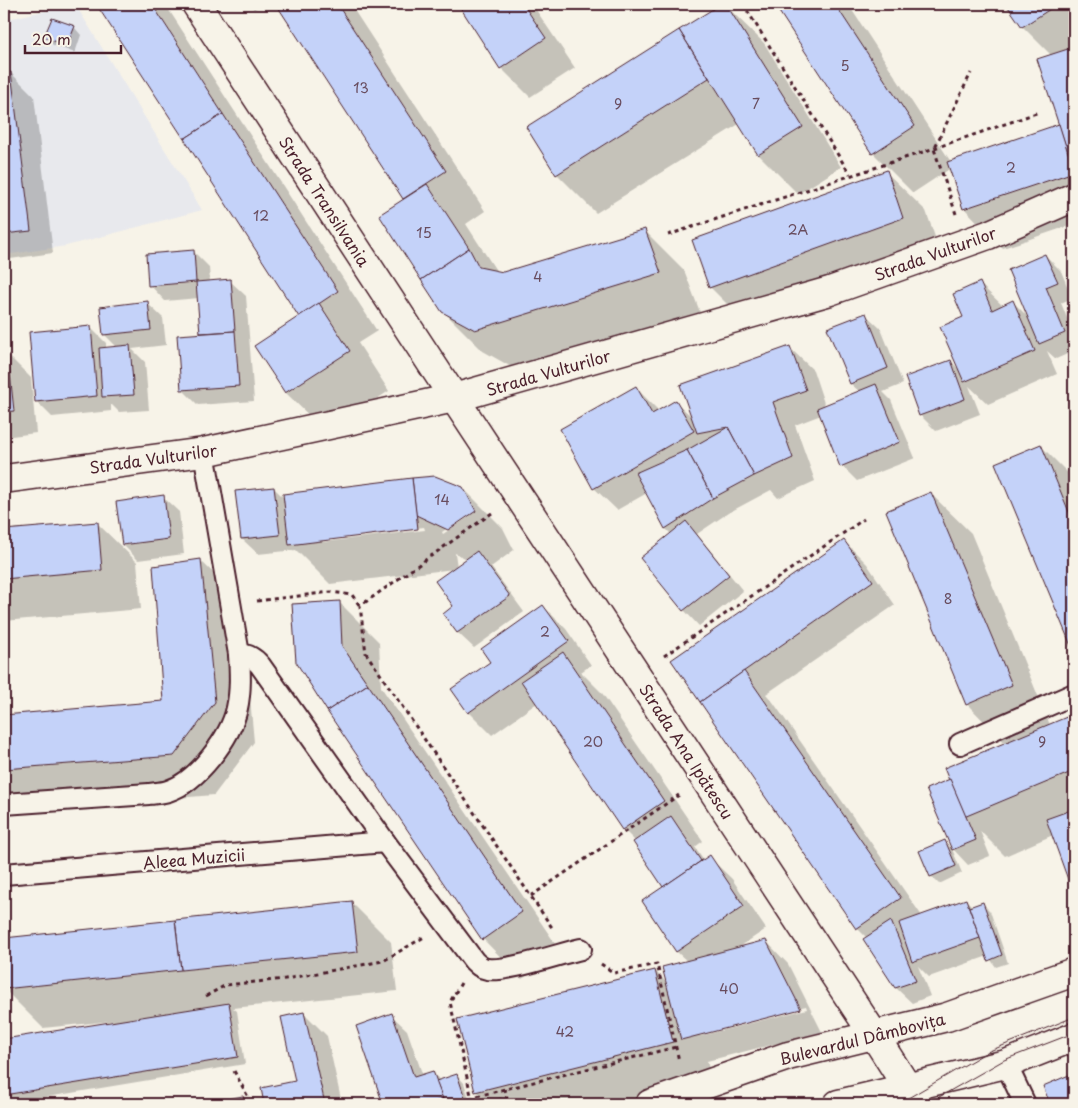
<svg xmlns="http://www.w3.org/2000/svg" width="1078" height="1108" viewBox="0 0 1078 1108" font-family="'Playpen Sans',sans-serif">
<rect width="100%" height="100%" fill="#f7f3e8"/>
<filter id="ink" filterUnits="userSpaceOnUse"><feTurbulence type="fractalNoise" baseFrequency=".02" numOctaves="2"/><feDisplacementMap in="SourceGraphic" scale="10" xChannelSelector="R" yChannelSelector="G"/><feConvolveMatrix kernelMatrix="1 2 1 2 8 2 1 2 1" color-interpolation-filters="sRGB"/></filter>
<g filter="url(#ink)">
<polygon fill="#e8e9ed" points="75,4 202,210 66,246 4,255 4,20"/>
<g fill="#0003" fill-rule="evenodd">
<polygon points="98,4 165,4 377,331 358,343 389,391 326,432 286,393 256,346 300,317"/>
<polygon points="249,4 263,4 254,9"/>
<polygon points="277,4 350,4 485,211 466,224 497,272 503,273 644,230 684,270 700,312 515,369 483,351 443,311 404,200"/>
<polygon points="459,4 532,4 575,68 530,97 501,68"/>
<polygon points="724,4 764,43 841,167 798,194 759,155 739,124 596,213 557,174 528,127"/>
<polygon points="776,4 848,4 951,162 1060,125 1052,56 1023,27 1008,4 1074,4 1074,224 1003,248 964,208 951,168 913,193 873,153"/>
<polygon points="74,27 81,35 75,53 53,45 46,37"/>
<polygon points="11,73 34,96 53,253 10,259 4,252 4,74"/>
<polygon points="886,172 926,211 942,257 750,327 710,287"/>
<polygon points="193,251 209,267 210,282 230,281 246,296 254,401 198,405 183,390 202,334 199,298 165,301 150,285"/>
<polygon points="1045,255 1061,271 1072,298 1061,303 1074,335 1074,351 1056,359 1047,351 1057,374 988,404 969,386 980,414 936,431 920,415 951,361 960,371 964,318 980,284 1003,306 1013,302 1030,319"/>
<polygon points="147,303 163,318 166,345 132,349 145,362 149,410 119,412 111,404 111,411 52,417 36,401 90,327 106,343 106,349 118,348 105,335"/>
<polygon points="865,314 881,329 903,384 883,392 891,400 915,458 857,481 842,466 821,415 795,425 815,481 778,498 771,490 728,513 697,534 743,591 699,626 684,610 671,534 666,529 647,493 617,510 594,488 636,388 659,411 676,402 693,418 790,348 813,370 825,406 860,392 851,384 829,329"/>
<polygon points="4,355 8,355 31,378 36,433 4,437"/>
<polygon points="1041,446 1074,479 1074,650 997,464"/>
<path d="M274 488 285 499 463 488 503 528 514 550 491 567 524 612 474 648 458 633 445 614 455 606 454 569 330 584 296 550 258 554 242 539ZM466 516H470L443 534 442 532ZM424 527 425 530 323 542V540ZM455 553 467 559 457 567Z"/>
<polygon points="931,494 971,533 1050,725 1074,715 1074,892 1053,835 1005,856 980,831 990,856 968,865 953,849 950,780 1006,744 967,704"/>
<polygon points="163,497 179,512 184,554 138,560 123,545 118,503"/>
<polygon points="97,523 137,562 141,609 4,621 4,531"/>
<polygon points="844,541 867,564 895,605 766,694 773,702 922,916 966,900 973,907 983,904 990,911 1008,963 996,967 988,956 929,977 918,966 930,996 912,1003 896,988 864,940 867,938 857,928 672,661"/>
<polygon points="201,561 241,600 254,742 214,795 15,811 4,800 4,716 164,702"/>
<polygon points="339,602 379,642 381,687 561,952 522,979 483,939 328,710"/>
<path d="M543 606 566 629 591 665 581 672 602 693 703 841 695 847 704 860 709 857 732 879 766 929 738 948 766 941 788 964 822 1032 707 1061 712 1081 621 1104H489L476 1091 655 971 668 984 688 962 677 952 643 902 665 887 636 842 623 829 537 703 492 735 469 712 453 690 492 662ZM806 1006 807 1009 700 1036V1033Z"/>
<polygon points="945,842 952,849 962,873 939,884 931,876"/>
<polygon points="352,903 391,942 397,991 233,1008 237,1011 245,1064 5,1104 4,1102 4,1041 113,1023 112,1021 43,1028 4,989 4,939"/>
<polygon points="304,1013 327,1036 342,1104 266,1104 262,1089 297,1082"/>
<polygon points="391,1015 407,1030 423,1076 432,1072 441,1081 457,1075 464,1083 471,1104 384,1104 357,1027"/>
<polygon points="1074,1074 1074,1104 1051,1104 1044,1087"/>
<polygon points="243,1098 249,1104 207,1104"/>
</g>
<g fill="#c4d2f9" stroke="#4a1f2b">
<polygon points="96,4 152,4 223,114 184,139"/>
<polygon points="276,4 337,4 446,171 403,199"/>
<polygon points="458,4 523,4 546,38 500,69"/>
<polygon points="721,4 726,4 803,127 758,155 679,30"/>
<polygon points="774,4 835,4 915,126 872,154"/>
<polygon points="1006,4 1058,4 1022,27"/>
<polygon points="52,18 75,26 67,46 44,37"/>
<polygon points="679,30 709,78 556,175 526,127"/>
<polygon points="1074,47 1074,171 1037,59"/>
<polygon points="11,72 31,231 4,234 4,73"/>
<polygon points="223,114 338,291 299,317 184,139"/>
<polygon points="1059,124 1074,172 963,209 947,162"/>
<polygon points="887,170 903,218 709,288 692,240"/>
<polygon points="427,184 469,248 421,280 379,215"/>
<polygon points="645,229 661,273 475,330 442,312 421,280 469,248 479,267 503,272"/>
<polygon points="194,250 196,282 148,286 146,254"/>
<polygon points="1045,254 1058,282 1046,287 1065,333 1039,344 1008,270"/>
<polygon points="231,279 235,331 200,333 196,282"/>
<polygon points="980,282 992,310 1013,300 1035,351 964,382 940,327 963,317 953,294"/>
<polygon points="148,301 151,330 103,335 100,307"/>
<polygon points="319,303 350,351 285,393 254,346"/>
<polygon points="866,313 888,368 850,384 827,328"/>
<polygon points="91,326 97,396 35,402 29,332"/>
<polygon points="235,331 239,386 181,390 177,335"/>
<polygon points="130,345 134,395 102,397 99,348"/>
<polygon points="790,346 806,390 773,402 793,458 754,476 728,427 697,433 680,385"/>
<polygon points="4,354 8,354 14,411 4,412"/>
<polygon points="951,360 965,399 919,416 905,377"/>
<polygon points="876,384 900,442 840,467 817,408"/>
<polygon points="636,386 652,414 676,400 694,431 593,489 560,429"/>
<polygon points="728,427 754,476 713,498 687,450"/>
<polygon points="1041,444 1074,524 1074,653 995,463"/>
<polygon points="687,450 713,498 665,529 635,473"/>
<polygon points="435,476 463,487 476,511 448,530 416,515 412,478"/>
<polygon points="412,478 418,529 289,545 283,494"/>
<polygon points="274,487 280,535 241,539 235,491"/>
<polygon points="931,492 1012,685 966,705 886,511"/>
<polygon points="164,495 169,539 122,545 116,502"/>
<polygon points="686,521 729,575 683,611 640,558"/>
<polygon points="98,522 102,570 4,579 4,530"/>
<polygon points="844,540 873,581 700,702 671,660"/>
<polygon points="477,551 510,596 457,633 443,614 453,606 435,581"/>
<polygon points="201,559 215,702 174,756 4,769 4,715 163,701 153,566"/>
<polygon points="340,601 342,646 368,684 327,711 296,662 292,604"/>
<polygon points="543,605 569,641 468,713 451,689 490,662 481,649"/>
<polygon points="563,652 664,801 622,830 521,681"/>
<polygon points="744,671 901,898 856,929 700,702"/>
<polygon points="368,684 522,912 482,940 327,711"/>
<polygon points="1074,714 1074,771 964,817 944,768"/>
<polygon points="950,779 976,840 952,850 926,789"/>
<polygon points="1074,809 1074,896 1046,819"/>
<polygon points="671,816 701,861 663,887 633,842"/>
<polygon points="945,840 956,866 930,877 919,851"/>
<polygon points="710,855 744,906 676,952 642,901"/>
<polygon points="966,899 980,938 912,962 899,923"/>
<polygon points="352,901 358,952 181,970 175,920"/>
<polygon points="983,902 1002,955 988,961 969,907"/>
<polygon points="175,920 181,970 4,989 4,938"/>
<polygon points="891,921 916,981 895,988 863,939"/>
<polygon points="766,940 801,1009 681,1040 662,967"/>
<polygon points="655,970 673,1042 475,1092 457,1019"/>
<polygon points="229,1003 238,1057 4,1095 4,1039"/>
<polygon points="304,1012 325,1104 264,1104 261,1088 295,1081 281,1017"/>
<polygon points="392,1013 414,1077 433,1071 443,1099 428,1104 383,1104 356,1026"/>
<polygon points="1074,1073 1074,1104 1050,1104 1043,1086"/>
<polygon points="457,1074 467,1104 445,1104 436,1081"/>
<polygon points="243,1096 245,1104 200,1104"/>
</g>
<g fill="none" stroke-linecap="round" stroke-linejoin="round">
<defs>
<g id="lane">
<path d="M239 654C249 655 254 658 260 665L385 842 474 961C478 965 481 968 487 969 508 972 558 954 581 949"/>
<polyline points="960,744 1074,694"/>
<path d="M4 804 149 794C155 793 162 793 168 791 197 782 231 737 237 708 241 690 240 672 239 654L204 452"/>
<polyline points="4,874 385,842"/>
<polyline points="1006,1064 1025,1104"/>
</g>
<g id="street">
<polyline points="196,4 439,375 874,1035"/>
<polyline points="4,479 204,452 454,398 830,291 988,235 1074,197"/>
</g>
<g id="secondary">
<polyline points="874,1035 916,1101"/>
<polyline points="650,1104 788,1056 947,1017 1074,972"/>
<polyline points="838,1104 1006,1064 1074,1037"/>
</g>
</defs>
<use href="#lane" stroke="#4a1f2b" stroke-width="24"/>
<use href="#street" stroke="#4a1f2b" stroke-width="31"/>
<use href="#secondary" stroke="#4a1f2b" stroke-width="31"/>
<g stroke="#4a1f2b" stroke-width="3" stroke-dasharray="4 4" stroke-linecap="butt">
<polyline points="743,4 850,174"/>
<polyline points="956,214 934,149 971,73"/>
<path d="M668 235C792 194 916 156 1039 112"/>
<polyline points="492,513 360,606 366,653 553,929"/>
<polyline points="257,601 331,592 352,595 360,606"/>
<polyline points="664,656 864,519"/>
<polyline points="531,896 679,795"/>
<polyline points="601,964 614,973 657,964 679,1061"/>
<polyline points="461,983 450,1002 473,1104"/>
<polyline points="206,996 226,985 285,979 383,961 424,937"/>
<polyline points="234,1071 247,1095 249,1104"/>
<polyline points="477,1096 676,1047"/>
<polyline points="482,1104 507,1098 505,1089"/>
</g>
<use href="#lane" stroke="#f7f3e8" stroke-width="20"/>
<use href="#street" stroke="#f7f3e8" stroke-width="28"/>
<use href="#secondary" stroke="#f7f3e8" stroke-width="28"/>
<g stroke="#4a1f2b" stroke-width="1">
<polyline points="898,1104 987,1052 1074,1017"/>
<polyline points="927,1104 1004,1060 1074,1033"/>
</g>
</g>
</g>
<g text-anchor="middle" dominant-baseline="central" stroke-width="5" stroke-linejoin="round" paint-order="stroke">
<g font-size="14" fill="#684c5e">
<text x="845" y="65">5</text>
<text x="361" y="87">13</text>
<text x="618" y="103">9</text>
<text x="756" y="103">7</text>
<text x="1011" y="167">2</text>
<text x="261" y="215">12</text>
<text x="798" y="229">2A</text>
<text x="424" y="232">15</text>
<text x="538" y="276">4</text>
<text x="442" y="499">14</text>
<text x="948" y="598">8</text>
<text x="545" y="631">2</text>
<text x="593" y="741">20</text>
<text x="1042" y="741">9</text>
<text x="729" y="988">40</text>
<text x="565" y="1031">42</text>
</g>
<g font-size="16" fill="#4a1f2b" stroke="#f7f3e8">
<text transform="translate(325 201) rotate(57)">Strada Transilvania</text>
<text transform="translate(935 253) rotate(-20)">Strada Vulturilor</text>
<text transform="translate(548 372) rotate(-16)">Strada Vulturilor</text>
<text transform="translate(153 458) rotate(-8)">Strada Vulturilor</text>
<text transform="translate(687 751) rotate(57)">Strada Ana Ipătescu</text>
<text transform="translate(194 858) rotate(-5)">Aleea Muzicii</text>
<text transform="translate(862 1038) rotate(-14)">Bulevardul Dâmbovița</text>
</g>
</g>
<rect width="1078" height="1108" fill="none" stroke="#f7f3e8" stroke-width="20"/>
<rect x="10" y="10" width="1058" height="1088" fill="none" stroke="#4a1f2b" stroke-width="2" filter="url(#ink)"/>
<path d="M25 45v8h96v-8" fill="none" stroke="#4a1f2b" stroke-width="2.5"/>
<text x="32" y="45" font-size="15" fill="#4a1f2b" stroke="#f7f3e8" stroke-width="4" paint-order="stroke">20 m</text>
</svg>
